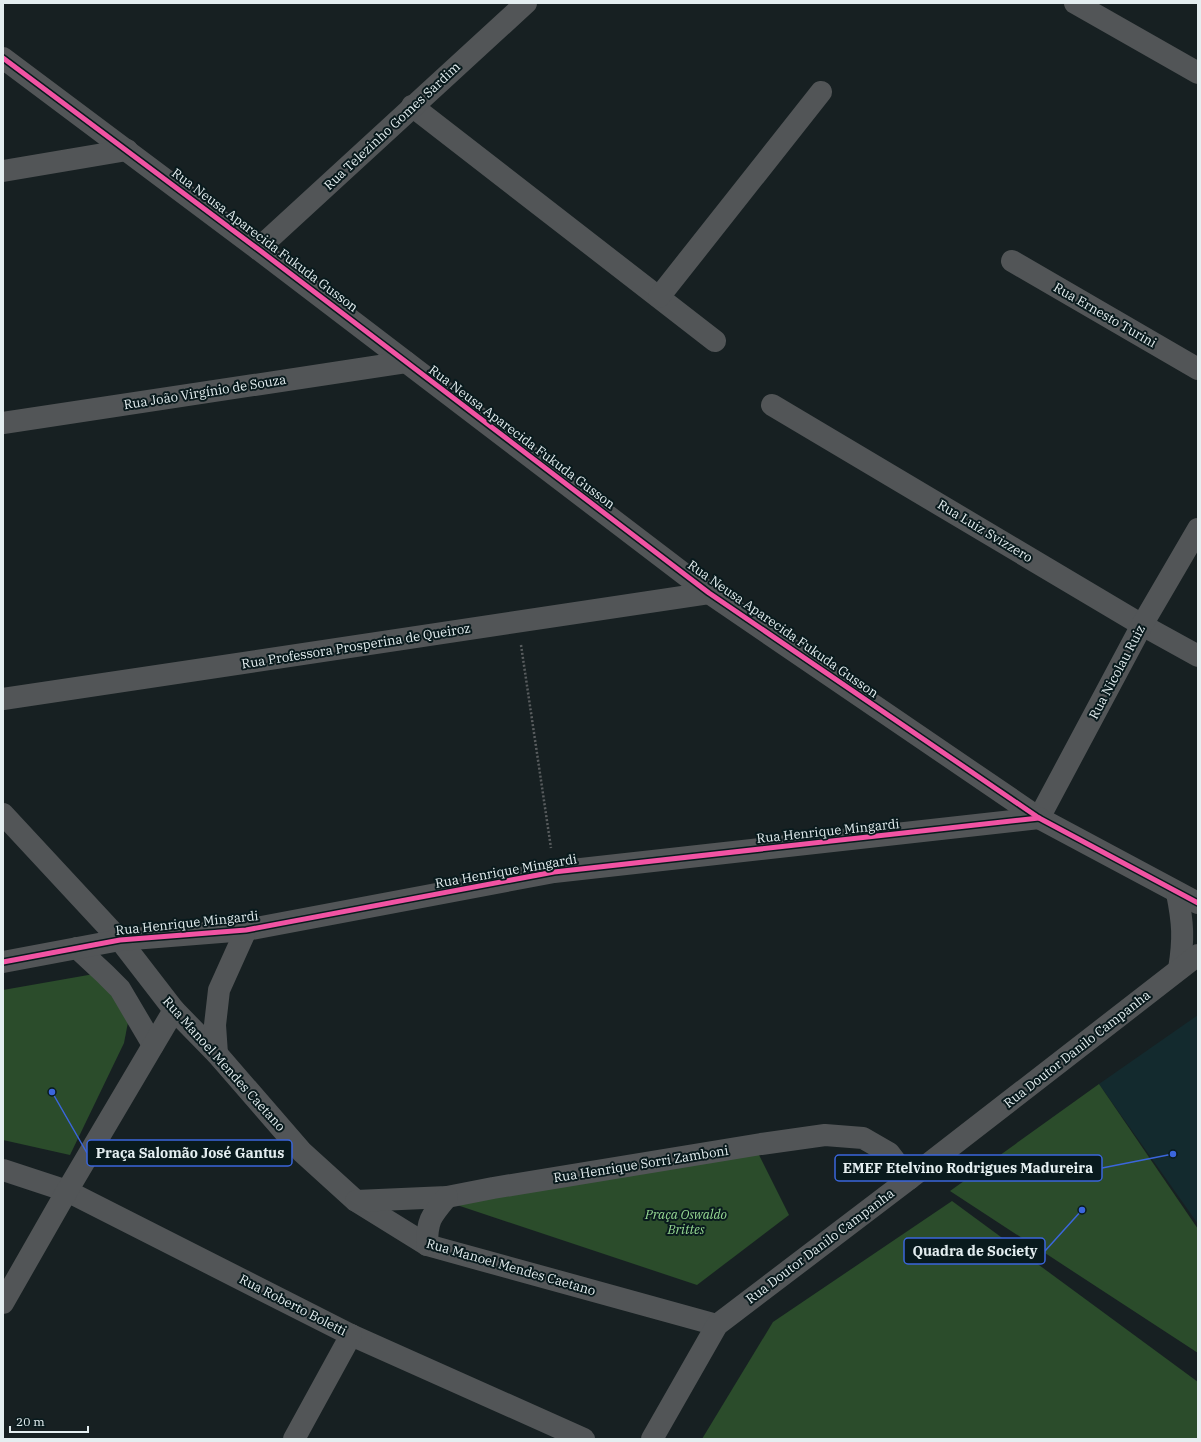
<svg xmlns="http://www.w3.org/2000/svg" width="1201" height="1442" viewBox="0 0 1201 1442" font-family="'IBM Plex Serif',serif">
<rect width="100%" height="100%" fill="#172022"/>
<polygon fill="#132a2e" points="1198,1015 1198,1224 1099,1084"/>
<g fill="#2b4c2b">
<polygon points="94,974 130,1012 124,1043 70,1155 3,1140 3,990"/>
<polygon points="1099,1084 1198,1229 1198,1353 950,1191"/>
<polygon points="758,1153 789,1215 697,1285 451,1203"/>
<polygon points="952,1201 1198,1382 1198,1439 702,1439 773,1322"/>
</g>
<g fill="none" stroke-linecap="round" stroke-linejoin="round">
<polyline stroke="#585c5e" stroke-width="2.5" stroke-dasharray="2 2" stroke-linecap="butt" points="521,645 551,848"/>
<g stroke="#525557" stroke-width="22">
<polyline points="1075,3 1198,73"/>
<polyline points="3,58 258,249 709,593 1039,818 1198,903"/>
<polyline points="412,106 715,341"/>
<polyline points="3,171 127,150"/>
<polyline points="258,249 526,3"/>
<polyline points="1012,261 1198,369"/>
<polyline points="659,297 821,92"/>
<polyline points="772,405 1142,625 1198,656"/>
<polyline points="3,423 406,362"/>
<polyline points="3,699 709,593"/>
<polyline points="3,814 120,940 174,1010 217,1054 302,1152 356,1201 427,1245 717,1325"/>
<polyline points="1039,818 1142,625 1198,529"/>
<path d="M1177 893C1183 923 1184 939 1179 969"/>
<polyline points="77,948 105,974 120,989 153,1045"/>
<polyline points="3,962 120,940 246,930 554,872 1039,818"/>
<polyline points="217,1054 215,1025 219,990 246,930"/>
<polyline points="3,1170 67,1191 351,1335 584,1439"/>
<polyline points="356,1201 447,1197 493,1188 761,1144 825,1135 863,1138 889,1153 909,1179"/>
<path d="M427 1245C427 1220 431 1216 447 1197"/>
<polyline points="3,1303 67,1191 174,1010"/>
<polyline points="294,1439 351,1335"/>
<polyline points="652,1439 717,1325 909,1179 1198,955"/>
</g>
<defs>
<g id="cycleway">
<polyline points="3,58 258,249 709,593 1039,818 1198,903"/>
<polyline points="3,962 120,940 246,930 554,872 1039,818"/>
</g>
</defs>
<use href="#cycleway" stroke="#091a1d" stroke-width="8"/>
<use href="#cycleway" stroke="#f153a3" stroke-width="5"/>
</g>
<g text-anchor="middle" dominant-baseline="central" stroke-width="4" stroke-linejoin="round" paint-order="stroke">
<g font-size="13" fill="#e4eef0" stroke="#091a1d">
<text transform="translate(392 126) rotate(-43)">Rua Telezinho Gomes Sardim</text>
<text transform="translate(265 240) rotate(37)">Rua Neusa Aparecida Fukuda Gusson</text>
<text transform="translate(1105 315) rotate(30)">Rua Ernesto Turini</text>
<text transform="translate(205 392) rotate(-9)">Rua João Virgínio de Souza</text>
<text transform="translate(522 437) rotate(37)">Rua Neusa Aparecida Fukuda Gusson</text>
<text transform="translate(985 531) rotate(31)">Rua Luiz Svizzero</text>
<text transform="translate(783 629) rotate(35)">Rua Neusa Aparecida Fukuda Gusson</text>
<text transform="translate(356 646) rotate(-9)">Rua Professora Prosperina de Queiroz</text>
<text transform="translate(1117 672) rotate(-62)">Rua Nicolau Ruiz</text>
<text transform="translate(828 831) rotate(-6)">Rua Henrique Mingardi</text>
<text transform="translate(506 871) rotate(-10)">Rua Henrique Mingardi</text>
<text transform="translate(187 923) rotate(-6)">Rua Henrique Mingardi</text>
<text transform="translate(1077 1049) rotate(-38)">Rua Doutor Danilo Campanha</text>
<text transform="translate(224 1064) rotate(48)">Rua Manoel Mendes Caetano</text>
<text transform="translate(641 1164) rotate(-9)">Rua Henrique Sorri Zamboni</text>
<text transform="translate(820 1246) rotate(-37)">Rua Doutor Danilo Campanha</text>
<text transform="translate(511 1267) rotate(16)">Rua Manoel Mendes Caetano</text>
<text transform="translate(293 1305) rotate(27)">Rua Roberto Boletti</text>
</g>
<g font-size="13" font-style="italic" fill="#98db94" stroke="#091a1d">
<text x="686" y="1214">Praça Oswaldo<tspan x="686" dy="15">Brittes</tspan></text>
</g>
</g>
<path fill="none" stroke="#3b66dc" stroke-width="1.5" d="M52 1092L87 1153M1173 1154L1102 1168M1082 1210L1045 1251"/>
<g fill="#3b66dc" stroke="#091a1d" stroke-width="1.5">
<circle cx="52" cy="1092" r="4"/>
<circle cx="1173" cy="1154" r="4"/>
<circle cx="1082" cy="1210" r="4"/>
</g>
<g fill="#091a1d" stroke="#3b66dc" stroke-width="1.5">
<rect x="87" y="1140" width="205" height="26" rx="4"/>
<rect x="835" y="1155" width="267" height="26" rx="4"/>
<rect x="904" y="1238" width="141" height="26" rx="4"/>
</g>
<g font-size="14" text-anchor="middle" font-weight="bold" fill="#e4eef0">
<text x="190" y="1158">Praça Salomão José Gantus</text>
<text x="968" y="1173">EMEF Etelvino Rodrigues Madureira</text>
<text x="975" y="1256">Quadra de Society</text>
</g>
<rect width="1201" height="1442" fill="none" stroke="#e4eef0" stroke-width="8"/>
<path d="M10 1426v6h78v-6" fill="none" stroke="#e4eef0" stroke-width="2"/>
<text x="16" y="1426" font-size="12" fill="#e4eef0" stroke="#091a1d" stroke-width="3" paint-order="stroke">20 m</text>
</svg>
